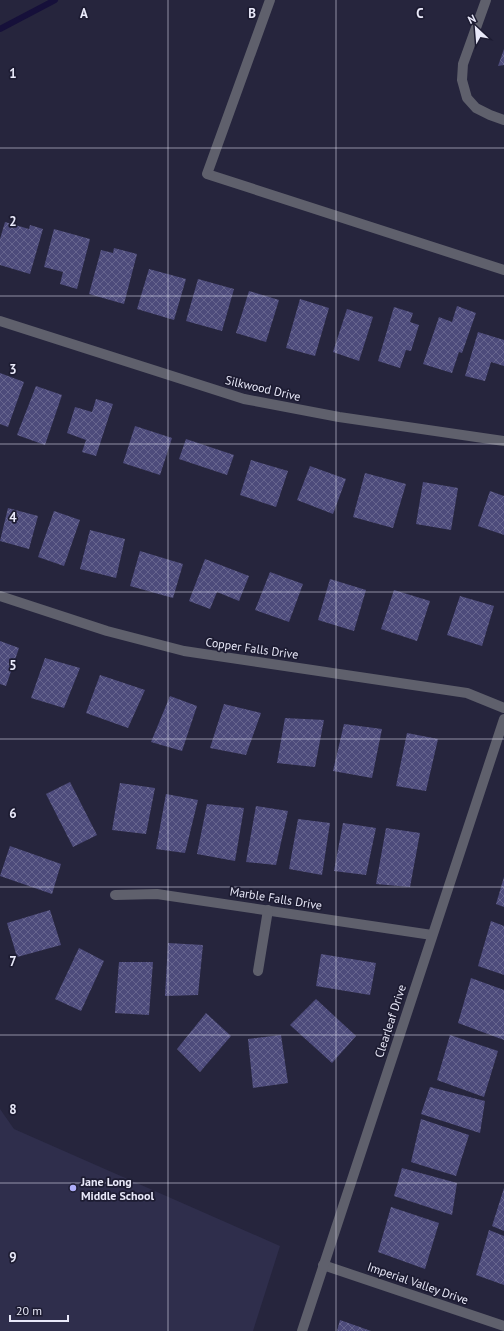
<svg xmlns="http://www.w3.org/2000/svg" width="504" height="1331" viewBox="0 0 504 1331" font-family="'PT Sans',sans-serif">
<defs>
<pattern id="building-cross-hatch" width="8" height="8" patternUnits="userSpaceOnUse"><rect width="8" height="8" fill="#4d4b7b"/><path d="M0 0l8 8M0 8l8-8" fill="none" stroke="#67658e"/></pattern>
</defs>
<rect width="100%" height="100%" fill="#26253d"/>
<polygon fill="#2f2e4c" points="0,1109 14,1129 280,1246 253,1331 0,1331"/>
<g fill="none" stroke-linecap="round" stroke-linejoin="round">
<polyline stroke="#16103a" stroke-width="6" points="0,29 55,0"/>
</g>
<g fill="url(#building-cross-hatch)">
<polygon points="504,49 504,65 498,66"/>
<polygon points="5,222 29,229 30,225 43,229 30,274 0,265 0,239"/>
<polygon points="54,229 90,239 77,289 60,284 63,272 44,267"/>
<polygon points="114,248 137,254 124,304 89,294 101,250 113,253"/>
<polygon points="149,269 186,279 174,320 137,309"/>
<polygon points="198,279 234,289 222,331 186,321"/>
<polygon points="249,291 279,300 266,342 236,333"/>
<polygon points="300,299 329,308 315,356 286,348"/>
<polygon points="457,306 476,313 462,353 459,352 452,373 423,364 439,317 452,322"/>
<polygon points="394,307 413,313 410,322 419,325 411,351 406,350 400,368 378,361"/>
<polygon points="347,309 373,317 359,361 333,352"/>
<polygon points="478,332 504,340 504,366 491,362 485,381 465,376"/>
<polygon points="0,373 24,382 8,427 0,424"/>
<polygon points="36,386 62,395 45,445 17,435"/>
<polygon points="96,399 113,404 96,456 82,452 86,440 67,433 75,407 92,412"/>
<polygon points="135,426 172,438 160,475 123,463"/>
<polygon points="186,439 234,455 227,475 179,459"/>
<polygon points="251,460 288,471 276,507 240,495"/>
<polygon points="310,466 346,479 333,514 297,500"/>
<polygon points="365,473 406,484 393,528 353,517"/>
<polygon points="423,482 458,488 451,530 416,524"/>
<polygon points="490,491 504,496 504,535 478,526"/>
<polygon points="8,508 38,516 29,549 0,541"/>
<polygon points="54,511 80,520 64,566 38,557"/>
<polygon points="90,530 125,539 116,578 80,569"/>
<polygon points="140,551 183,564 173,598 130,586"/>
<polygon points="205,559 249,576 239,601 217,592 210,609 189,601"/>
<polygon points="270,572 303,584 289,622 255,610"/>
<polygon points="330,579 366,590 354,631 318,620"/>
<polygon points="394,590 430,601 417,641 381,629"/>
<polygon points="460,596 494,606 482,646 447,635"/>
<polygon points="0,641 19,648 6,686 0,684"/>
<polygon points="45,658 80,668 64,708 31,698"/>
<polygon points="100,675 145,690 128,728 86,713"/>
<polygon points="170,696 197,706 182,751 151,742"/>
<polygon points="224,704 261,713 246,755 210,748"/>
<polygon points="285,718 324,720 315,767 277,763"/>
<polygon points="344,724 382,729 372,778 333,771"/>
<polygon points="407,733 438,739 426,791 396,786"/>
<polygon points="70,782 97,835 73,847 46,794"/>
<polygon points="120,783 155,788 146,834 112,830"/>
<polygon points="166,794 198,800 185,853 156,849"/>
<polygon points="207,804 244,808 235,861 197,854"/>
<polygon points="256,806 288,811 276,865 246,862"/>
<polygon points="298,819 330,823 322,875 289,869"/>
<polygon points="343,823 376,828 366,875 334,871"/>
<polygon points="386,828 420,833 410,887 376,884"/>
<polygon points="10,846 61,864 52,894 0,876"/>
<polygon points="504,877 504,907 496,904"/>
<polygon points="50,910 61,945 17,957 7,923"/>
<polygon points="491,921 504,926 504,975 478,966"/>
<polygon points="168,943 203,945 198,995 165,996"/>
<polygon points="79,948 104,961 81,1011 55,999"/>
<polygon points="321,954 376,963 370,995 316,986"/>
<polygon points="119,962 153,962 149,1015 115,1013"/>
<polygon points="471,978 504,990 504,1040 458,1023"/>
<polygon points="316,999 356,1036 332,1063 290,1025"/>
<polygon points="206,1013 231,1036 200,1072 177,1049"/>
<polygon points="281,1035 288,1083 253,1088 248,1039"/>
<polygon points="450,1035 498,1051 484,1097 437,1080"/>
<polygon points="430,1087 485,1101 480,1133 421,1114"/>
<polygon points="421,1119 469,1135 456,1176 411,1162"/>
<polygon points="402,1168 457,1183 452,1215 394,1196"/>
<polygon points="504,1188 504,1231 492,1226"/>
<polygon points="391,1207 439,1223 425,1269 378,1252"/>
<polygon points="489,1230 504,1236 504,1285 476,1275"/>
<polygon points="340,1320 371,1331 337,1331"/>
</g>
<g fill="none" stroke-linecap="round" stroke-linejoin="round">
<g stroke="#5f606c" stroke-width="10">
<polyline points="270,0 207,174 504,270"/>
<polyline points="486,0 463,64 462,80 467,98 476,108 490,115 504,120"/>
<polyline points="0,321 244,399 339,417 504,441"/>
<polyline points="0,596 107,631 184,651 467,693 504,708"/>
<polyline points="115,895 157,894 432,935"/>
<polyline points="258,971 268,910"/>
<polyline points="323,1265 504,1326"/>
<polyline points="302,1331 504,719"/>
</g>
</g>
<path fill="none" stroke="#e9e9f9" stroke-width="1" stroke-opacity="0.55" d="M168 0V1331M336 0V1331M0 148H504M0 296H504M0 444H504M0 592H504M0 739H504M0 887H504M0 1035H504M0 1183H504"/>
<circle fill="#afaefa" stroke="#1d1c32" stroke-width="1.5" cx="73" cy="1188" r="4"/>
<g text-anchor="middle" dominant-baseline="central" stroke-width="3.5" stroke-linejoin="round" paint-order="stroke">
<g font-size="12" fill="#e9e9f9" stroke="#1d1c32">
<text transform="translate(263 388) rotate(13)">Silkwood Drive</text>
<text transform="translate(252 648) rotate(8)">Copper Falls Drive</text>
<text transform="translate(276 898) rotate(9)">Marble Falls Drive</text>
<text transform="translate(390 1021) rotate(-72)">Clearleaf Drive</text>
<text transform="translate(418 1283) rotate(19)">Imperial Valley Drive</text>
</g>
<g font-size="12" font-weight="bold" fill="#e9e9f9" stroke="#1d1c32" text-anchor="start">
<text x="81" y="1181">Jane Long<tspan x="81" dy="14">Middle School</tspan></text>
</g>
</g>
<g font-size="13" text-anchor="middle" font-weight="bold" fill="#e9e9f9" stroke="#1d1c32" stroke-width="3.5" stroke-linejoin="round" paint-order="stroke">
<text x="84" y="18">A</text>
<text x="252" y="18">B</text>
<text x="420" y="18">C</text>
<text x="13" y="78">1</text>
<text x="13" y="226">2</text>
<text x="13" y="374">3</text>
<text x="13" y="522">4</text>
<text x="13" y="670">5</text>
<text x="13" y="818">6</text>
<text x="13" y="966">7</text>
<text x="13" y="1114">8</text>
<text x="13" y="1262">9</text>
</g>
<g transform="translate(476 28) rotate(334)" stroke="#1d1c32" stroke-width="3" paint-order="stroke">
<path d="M0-3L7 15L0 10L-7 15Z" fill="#e9e9f9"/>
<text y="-6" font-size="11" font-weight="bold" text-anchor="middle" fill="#e9e9f9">N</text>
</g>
<path d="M10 1315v6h58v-6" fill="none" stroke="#e9e9f9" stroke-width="2"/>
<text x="16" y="1315" font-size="12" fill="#e9e9f9" stroke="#1d1c32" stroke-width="3" paint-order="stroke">20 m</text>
</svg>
